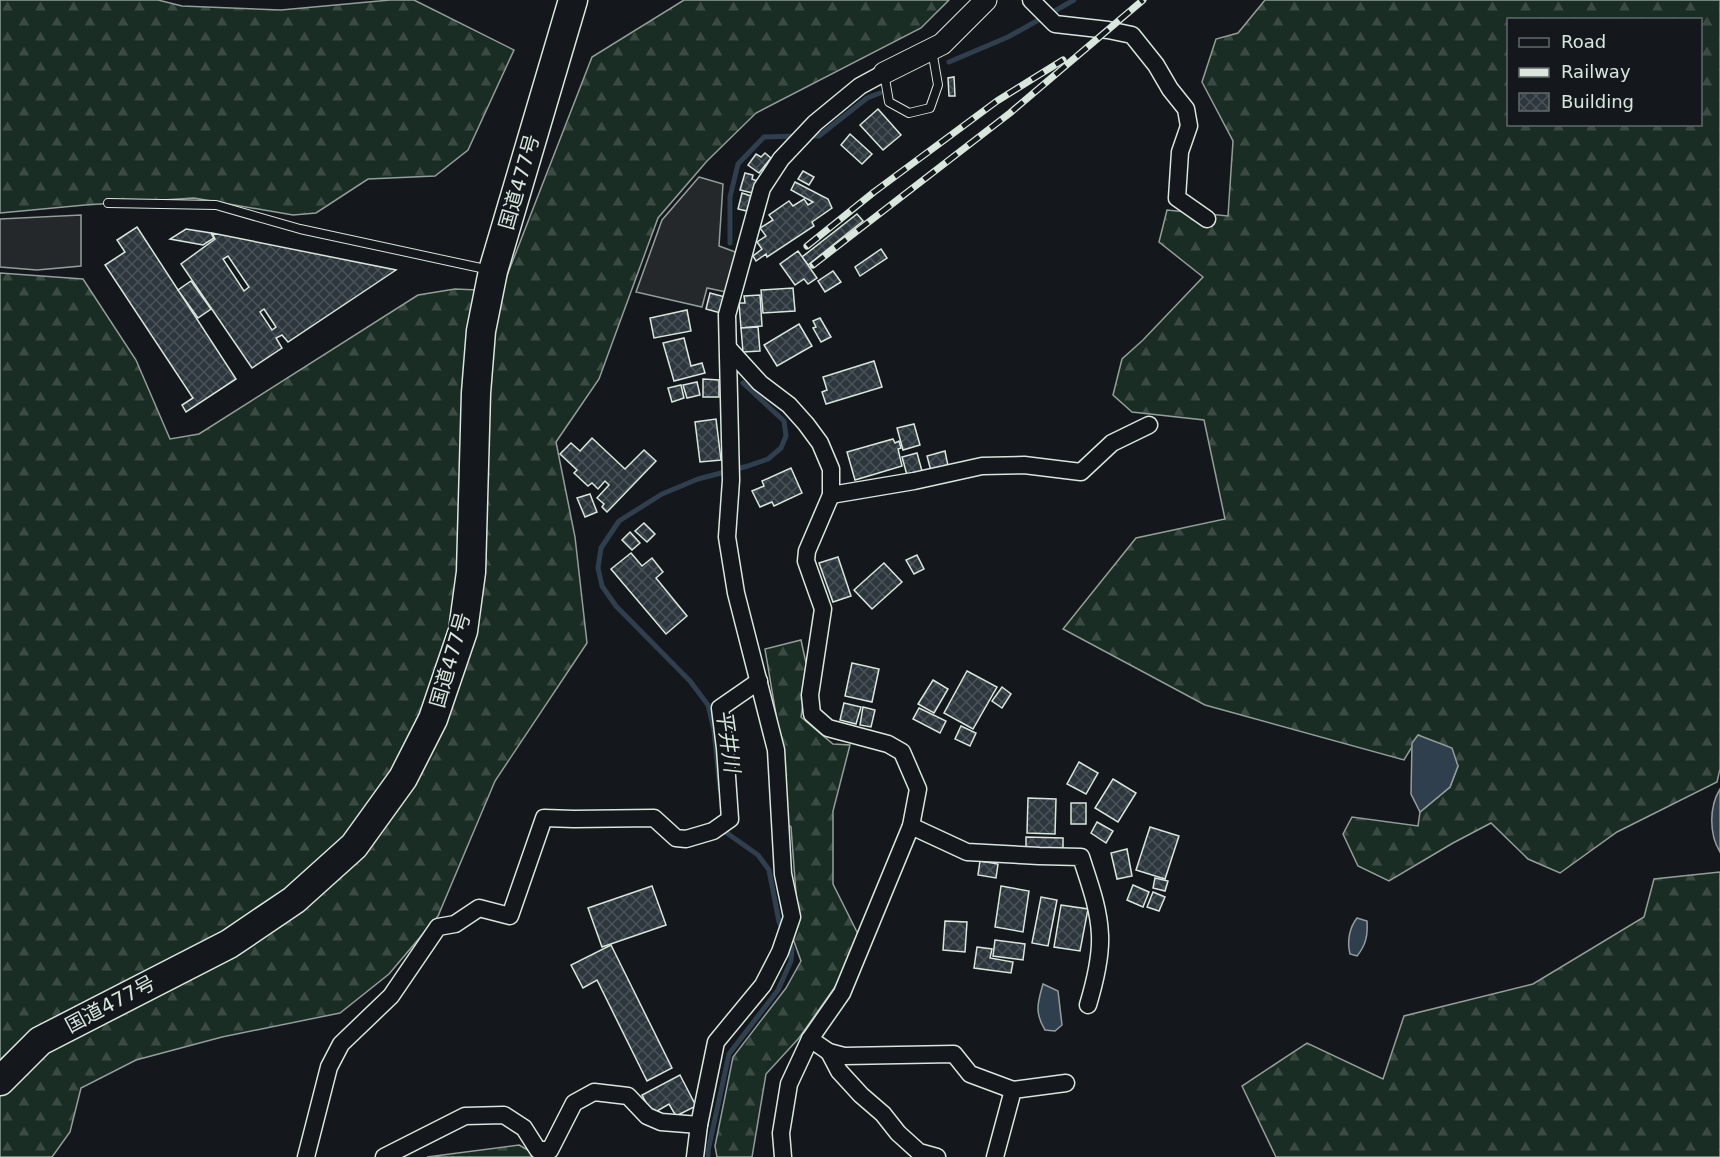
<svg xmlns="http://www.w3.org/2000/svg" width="1720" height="1157" viewBox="0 0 1720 1157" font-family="'DejaVu Sans','Noto Sans JP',sans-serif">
<defs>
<pattern id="forest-firs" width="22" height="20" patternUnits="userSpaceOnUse" patternTransform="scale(1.5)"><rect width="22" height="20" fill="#1a2d24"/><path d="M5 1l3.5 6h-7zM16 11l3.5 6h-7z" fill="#3b4b43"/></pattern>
<pattern id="building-cross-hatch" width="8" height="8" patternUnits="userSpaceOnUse" patternTransform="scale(1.5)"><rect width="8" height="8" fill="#2c363c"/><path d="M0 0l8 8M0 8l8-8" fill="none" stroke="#4a5358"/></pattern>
</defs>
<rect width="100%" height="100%" fill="#14181c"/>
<g fill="url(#forest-firs)" stroke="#939e99" stroke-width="1.5" fill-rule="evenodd">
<polygon points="0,0 158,0 182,6 281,10 390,0 414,0 514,50 468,150 435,176 368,179 316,213 293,215 194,198 85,205 0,213"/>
<polygon points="684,0 949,0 921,28 756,113 707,161 658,218 599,379 556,442 575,537 587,643 495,781 438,916 389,974 340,1013 222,1037 136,1060 81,1088 70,1132 52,1157 0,1157 0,273 83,279 136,360 170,439 199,434 418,295 455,289 501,291 592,57"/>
<path d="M1265 0H1720V769L1717 782 1617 832 1560 873 1528 859 1491 823 1453 843 1389 881 1358 866 1343 834 1352 817 1418 826 1420 812 1450 787 1458 766 1419 735 1404 760 1205 705 1063 629 1136 538 1225 519 1204 420 1132 412 1113 395 1122 359 1143 340 1203 277 1159 242 1167 210 1228 216 1233 141 1202 82 1216 39 1238 33ZM1508 20H1700V124H1508Z"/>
<polygon points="801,640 808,672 801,717 833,744 850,745 833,811 833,884 858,934 842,977 799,1038 766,1074 752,1157 717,1157 715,1146 733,1057 786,988 801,961 792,936 798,920 791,827 786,823 784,762 765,649"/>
<polygon points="1720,872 1720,1157 1276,1157 1242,1086 1307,1043 1383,1079 1404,1016 1533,984 1644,917 1654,879"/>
<polygon points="519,1145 540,1157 427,1157"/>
</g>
<g fill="#24282b" stroke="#939e99" stroke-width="1.5">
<polygon points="699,177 723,184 719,246 738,253 726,292 707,288 702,307 636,292 662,220"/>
<polygon points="81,215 81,266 37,270 0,267 0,219"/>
</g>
<g fill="#2f3f4d" stroke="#939e99" stroke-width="1.5">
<polygon points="1418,735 1452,748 1458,766 1450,787 1420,812 1411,794 1412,743"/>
<path d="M1720 789V852C1709 834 1709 807 1720 789Z"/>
<path d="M1357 918 1367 921C1368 935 1366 945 1357 956L1350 954C1347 942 1349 928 1357 918Z"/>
<path d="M1043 984 1058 991 1062 1025 1055 1031 1045 1030C1034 1012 1038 1002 1043 984Z"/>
</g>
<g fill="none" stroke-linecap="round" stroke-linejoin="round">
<g stroke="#2f3f4d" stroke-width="5">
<polyline points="949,62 1008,37 1074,0"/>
<polyline points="807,136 819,136 867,98 880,93"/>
<polyline points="730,243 730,197 738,164 764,137 798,136"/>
<polyline points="720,789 714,730 708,705 690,681 616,606 602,586 598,568 601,548 619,521 662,494 698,479 748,466 768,459 781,448 786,436 784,421 743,383"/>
<polyline points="724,828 724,831 758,855 769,870 779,922 783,930"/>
<polyline points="708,1157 708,1151 729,1054 778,990 791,961 792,949 789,941"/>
</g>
</g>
<g fill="url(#building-cross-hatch)" stroke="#d8e6dc" stroke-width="1.5" fill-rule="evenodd">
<polygon points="954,77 955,96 949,96 948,78"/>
<polygon points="878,109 901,135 883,150 860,125"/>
<polygon points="850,134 872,154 862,164 841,145"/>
<polygon points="765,153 771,158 759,173 748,165 756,154 761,157"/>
<polygon points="803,171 814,177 809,185 798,179"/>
<polygon points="745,173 753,175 752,179 757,181 753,193 740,190"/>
<polygon points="795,182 828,199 832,208 812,222 814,226 767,257 766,254 756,261 753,256 762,249 757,242 766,236 760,228 773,220 769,215 789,201 793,206 804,199 808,205 813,202 791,190"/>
<polygon points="742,193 751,196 747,211 738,209"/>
<polygon points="857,214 863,221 808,265 802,257"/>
<polygon points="137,227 236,379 186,412 182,405 193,398 105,265 125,252 117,240"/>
<polygon points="186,229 211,233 214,238 203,245 170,239"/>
<path d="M212 233 396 270 288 342 282 335 276 338 282 348 252 368 181 264 215 239ZM228 256 249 287 244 291 223 259ZM264 309 276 327 272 330 260 312Z"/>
<polygon points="881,249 887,258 860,276 855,267"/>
<polygon points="798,251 817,278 808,284 804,279 795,285 780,264"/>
<polygon points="833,271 841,282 825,292 818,281"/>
<polygon points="191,281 211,309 198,318 178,290"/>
<polygon points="793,288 795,311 763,313 761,290"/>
<polygon points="710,293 725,297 721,313 706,309"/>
<polygon points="760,295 762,326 741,328 739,303 745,303 744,296"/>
<polygon points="687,310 691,331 654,338 650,318"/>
<polygon points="820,318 831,337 821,342 813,328 816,327 813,321"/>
<polygon points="799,324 812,346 777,366 764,345"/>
<polygon points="758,327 760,351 743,352 741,328"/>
<polygon points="684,338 691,366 702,363 705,373 674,381 663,343"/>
<polygon points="874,361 882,387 826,404 822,392 827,390 823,377"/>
<polygon points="703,379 719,380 719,397 703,397"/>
<polygon points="697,382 700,395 687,398 683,385"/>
<polygon points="681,385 684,398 672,402 668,388"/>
<polygon points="716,419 721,460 700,462 695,422"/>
<polygon points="914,424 920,445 903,450 897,428"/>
<polygon points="592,438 625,469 644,450 656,461 607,512 602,507 604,504 597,498 609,485 605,481 598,489 592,483 588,486 574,473 577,470 560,454 571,443 580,451"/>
<polygon points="893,439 895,443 899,441 901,448 898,449 902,466 855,480 847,452"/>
<polygon points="945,451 948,466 931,471 927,456"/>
<polygon points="917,453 922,471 907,475 902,457"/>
<polygon points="791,468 802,493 774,506 772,502 760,507 752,491 764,486 762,481"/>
<polygon points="590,494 597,512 585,517 577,498"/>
<polygon points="644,523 655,534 647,542 635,531"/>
<polygon points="630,532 640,543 632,550 622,540"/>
<polygon points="631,553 642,566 652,558 663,572 656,578 687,616 666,634 611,569"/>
<polygon points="917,555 924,569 914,574 906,560"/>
<polygon points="838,557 851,596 833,602 819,563"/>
<polygon points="884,563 902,582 872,609 854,590"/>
<polygon points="852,663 879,669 872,702 845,696"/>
<polygon points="967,671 997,687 973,729 944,713"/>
<polygon points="933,680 948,689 934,713 918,704"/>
<polygon points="1002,687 1011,694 1002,708 992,701"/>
<polygon points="844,703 861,707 856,724 840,720"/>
<polygon points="863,707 875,710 871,727 860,725"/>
<polygon points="919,708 946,721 940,733 913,719"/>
<polygon points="961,726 976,733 970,746 955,739"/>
<polygon points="1079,762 1098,773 1086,794 1067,784"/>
<polygon points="1113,779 1136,793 1118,822 1095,808"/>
<polygon points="1028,798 1056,799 1055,834 1027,833"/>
<rect x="1071" y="803" width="15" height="21"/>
<polygon points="1097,822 1113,831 1106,843 1091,833"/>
<polygon points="1150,827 1179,836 1165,879 1136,870"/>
<polygon points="1026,837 1063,838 1063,850 1026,849"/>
<polygon points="1127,849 1132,876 1117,879 1111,853"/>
<polygon points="980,861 998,864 996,878 978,875"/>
<polygon points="1155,878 1168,881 1165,891 1153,888"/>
<polygon points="1133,885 1149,892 1143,907 1127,900"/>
<polygon points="652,886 666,925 602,947 588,908"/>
<polygon points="1001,886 1029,891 1023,932 995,927"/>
<polygon points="1153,892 1165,897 1159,911 1147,907"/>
<polygon points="1041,897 1057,900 1048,946 1032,943"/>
<polygon points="1061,905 1088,909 1080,951 1054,947"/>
<polygon points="945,921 967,922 965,952 943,950"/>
<polygon points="995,940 1025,944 1023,960 993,956"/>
<polygon points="611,945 672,1068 647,1081 597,980 583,988 571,965"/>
<polygon points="977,947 992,949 990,958 1013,962 1011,973 974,968"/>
<polygon points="680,1075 696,1106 676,1116 669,1104 652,1114 642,1095"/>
</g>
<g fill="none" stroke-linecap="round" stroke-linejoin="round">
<defs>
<g id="service">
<polyline points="884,73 889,102 909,113 930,108 938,85 932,50"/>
<polyline points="108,203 216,205 300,229 490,270"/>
</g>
<g id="minor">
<polyline points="1031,0 1055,24 1108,30 1132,35 1156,65 1170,89 1186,109 1189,126 1180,152 1177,198 1207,219"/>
<polyline points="729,349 760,383 789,405 806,424 820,443 831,469 831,495 807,551 806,561 823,609 810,695 812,714 828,728 888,744 902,752 918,789 911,826 842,993 810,1039 789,1084 781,1133 783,1157"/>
<polyline points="831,495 914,481 982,466 1024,465 1081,472 1112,443 1149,425"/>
<path d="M911 826 967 852 1039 856 1081 857C1089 882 1099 908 1100 935 1101 956 1094 985 1088 1005"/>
<polyline points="810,1039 829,1052 844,1056 954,1054 970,1074 1013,1090"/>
<polyline points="829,1052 839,1071 861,1095 883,1114 898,1133 919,1152 937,1157"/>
<polyline points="306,1157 329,1067 341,1044 391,996 438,927 455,924 479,908 510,916 544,818 574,819 654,818 676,838 686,839 713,831 730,819 725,748 720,708 759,681"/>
<polyline points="384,1157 465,1116 504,1115 524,1128 538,1150 550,1150 574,1103 594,1092 628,1096 647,1116 661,1122 699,1125"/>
<polyline points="695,1157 699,1125 716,1042 763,985 780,952 792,917 783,874 776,750 736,593 727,537 731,480 727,315 762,188 781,159 815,123 860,86 884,73"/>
<polyline points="995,1157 1013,1090 1066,1083"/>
</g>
<polyline id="tertiary" points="884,73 942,44 986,0"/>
<polyline id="trunk" points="0,1081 40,1041 229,944 294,900 354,846 403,778 433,719 463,631 471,572 476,393 481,331 493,271 573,0"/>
</defs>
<use href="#service" stroke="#d8e6dc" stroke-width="10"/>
<use href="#minor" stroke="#d8e6dc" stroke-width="19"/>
<use href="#tertiary" stroke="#d8e6dc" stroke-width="23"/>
<use href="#trunk" stroke="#d8e6dc" stroke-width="31"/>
<use href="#service" stroke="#14181c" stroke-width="8"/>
<use href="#minor" stroke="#14181c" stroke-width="16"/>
<use href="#tertiary" stroke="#14181c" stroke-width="21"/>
<use href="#trunk" stroke="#14181c" stroke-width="28"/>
<defs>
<g id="rail">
<polyline points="807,246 874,192 997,101 1063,60"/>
<polyline points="813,265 1010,113 1143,0"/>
</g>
</defs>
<use href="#rail" stroke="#d8e6dc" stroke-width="7"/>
<use href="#rail" stroke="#14181c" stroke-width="4.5" stroke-dasharray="14" stroke-linecap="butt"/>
</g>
<g text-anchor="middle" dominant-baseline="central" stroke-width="4.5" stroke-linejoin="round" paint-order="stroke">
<g font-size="20" fill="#d8e6dc" stroke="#14181c">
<text transform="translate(519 182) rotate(-74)">国道477号</text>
<text transform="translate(450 660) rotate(-74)">国道477号</text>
<text transform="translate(110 1004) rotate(-28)">国道477号</text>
</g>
<g font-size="21" font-style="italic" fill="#d8e6dc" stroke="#14181c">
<text transform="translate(728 741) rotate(82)">平井川</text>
</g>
</g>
<rect x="1507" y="18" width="195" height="108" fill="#14181c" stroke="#626a69" stroke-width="1.5"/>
<rect x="1519" y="38" width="30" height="9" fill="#14181c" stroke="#626a69" stroke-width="1.5"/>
<text x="1561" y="48" font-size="18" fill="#d8e6dc">Road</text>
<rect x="1519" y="68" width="30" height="9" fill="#d8e6dc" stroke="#626a69" stroke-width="1.5"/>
<text x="1561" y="78" font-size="18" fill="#d8e6dc">Railway</text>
<rect x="1519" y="93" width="30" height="18" fill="url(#building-cross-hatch)" stroke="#626a69" stroke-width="1.5"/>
<text x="1561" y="108" font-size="18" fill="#d8e6dc">Building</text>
</svg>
